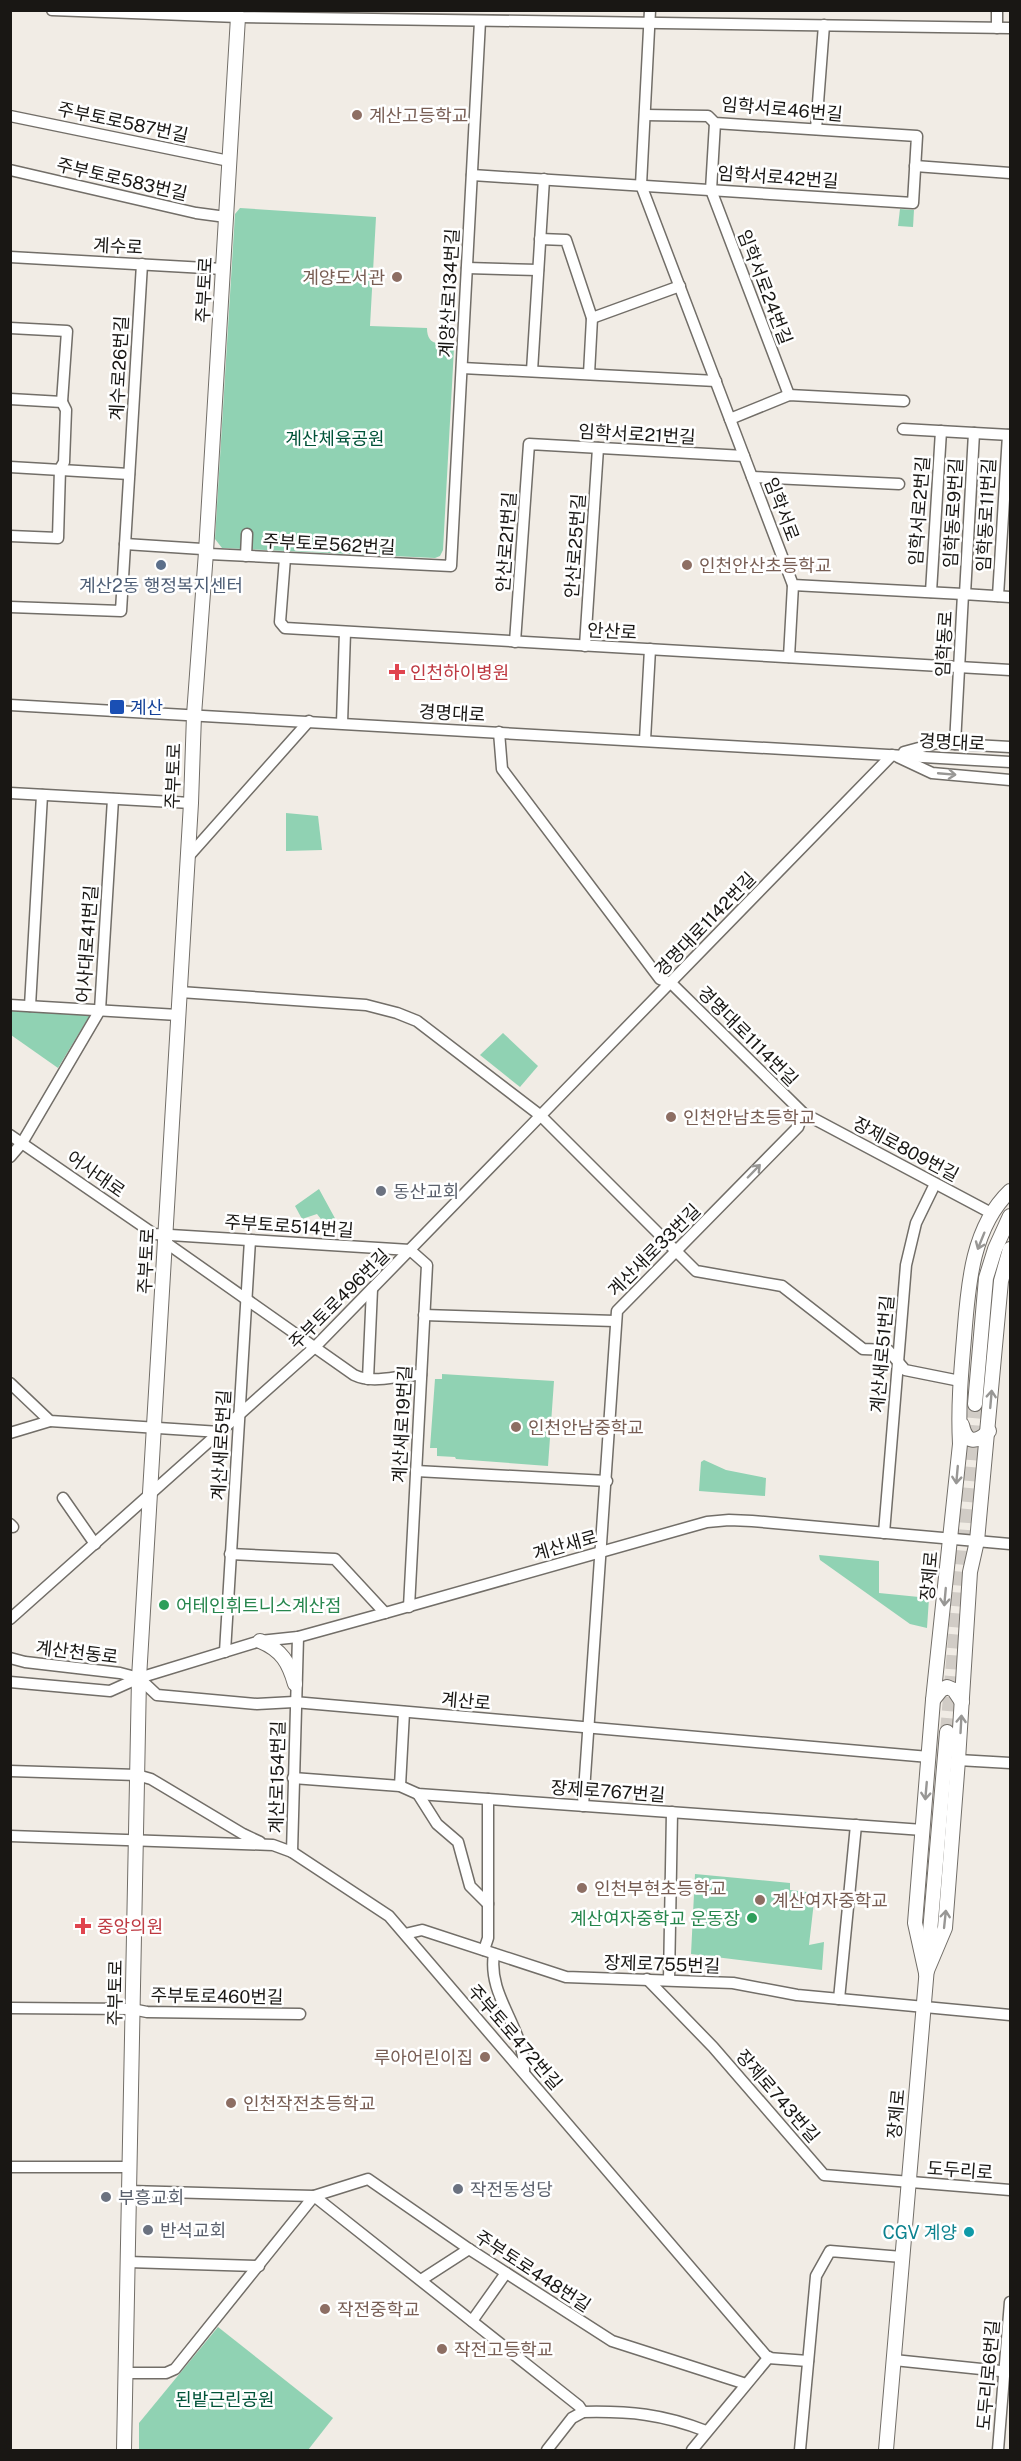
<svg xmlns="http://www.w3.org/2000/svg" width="1021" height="2461" viewBox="0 0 1021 2461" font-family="'Public Sans','Noto Sans KR',sans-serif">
<rect width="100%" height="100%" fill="#f1ece5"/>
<g fill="#90d2b3">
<path d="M240 208 376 217 370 326 427 328C427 341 434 346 446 341L454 348 443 550 440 556 435 558 222 548 215 539 235 214Z"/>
<polygon points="900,209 914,210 913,227 898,226"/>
<polygon points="286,813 318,816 322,850 286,851"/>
<polygon points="11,1011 90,1015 58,1068 11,1035"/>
<polygon points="503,1033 538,1066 520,1087 480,1055"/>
<polygon points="319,1189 337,1222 328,1228 317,1214 302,1219 295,1206"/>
<polygon points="442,1374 554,1381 548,1466 456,1459 455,1457 437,1456 437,1448 430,1448 435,1379 442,1379"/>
<polygon points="704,1460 726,1470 766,1478 765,1496 699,1491 701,1462"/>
<polygon points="819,1555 879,1561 879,1593 929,1598 927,1628 910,1624 820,1560"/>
<polygon points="695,1874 790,1883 790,1890 815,1893 809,1945 824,1942 822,1970 691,1954"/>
<polygon points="218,2327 333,2418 308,2450 139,2450 139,2423"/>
</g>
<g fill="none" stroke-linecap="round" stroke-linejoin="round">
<polyline stroke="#d1ccc6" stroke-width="14" stroke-dasharray="14 7" stroke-linecap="butt" points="947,1732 975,1404"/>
<defs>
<g id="minor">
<polyline points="52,10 238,17 1010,28"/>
<polyline points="650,10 641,185 793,585 963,594"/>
<polyline points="997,28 997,10"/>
<polyline points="10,116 229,161"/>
<polyline points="715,123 711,190 789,395"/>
<polyline points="816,129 824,25"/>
<polyline points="915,166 1010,173"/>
<polyline points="10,170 196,213 226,217"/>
<polyline points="472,175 913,203 917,136 715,123 708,116 645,115"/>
<polyline points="540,239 566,240 592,318 589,374"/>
<polyline points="10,257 223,269"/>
<polyline points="467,268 538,270"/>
<polyline points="592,318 680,286"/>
<polyline points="10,328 67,331 62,402 10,399"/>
<polyline points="462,368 716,381"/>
<polyline points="532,371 544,179"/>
<polyline points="730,419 789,395 904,401"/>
<polyline points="903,429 1010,435"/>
<polyline points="10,467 129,474"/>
<polyline points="752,477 899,484"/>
<polyline points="10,536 58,538 60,469 64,462 66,410 62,402"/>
<polyline points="125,544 202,549 209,554 451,566 480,21"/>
<polyline points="246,556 247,534"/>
<polyline points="285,558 280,622 285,628 1010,670"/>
<polyline points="931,592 941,431"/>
<polyline points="965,594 974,433"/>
<polyline points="998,596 1008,435"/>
<polyline points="10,607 121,611 142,264"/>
<polyline points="515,642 529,444 744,456"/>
<polyline points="585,646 598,448"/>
<polyline points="789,657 793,585"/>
<polyline points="10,705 1010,762"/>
<polyline points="342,723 345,632"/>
<polyline points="499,732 502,769 660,979 671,983 803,1113 993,1214"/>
<polyline points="645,740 650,649"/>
<polyline points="955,744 963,594 1010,597"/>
<polyline points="904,752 937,743 1010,747"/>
<polyline points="898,757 932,773 1010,780"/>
<polyline points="10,793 191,803"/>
<polyline points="188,857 309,721"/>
<polyline points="180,992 366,1005 397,1013 417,1021 541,1116 696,1271 782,1286 863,1349 888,1350 905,1370 960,1381"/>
<polyline points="10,1005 178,1015"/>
<polyline points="30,1006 42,795"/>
<polyline points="10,1135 154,1234 410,1250 427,1265 409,1607"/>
<polyline points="10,1157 22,1143 100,1010 113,799"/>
<path d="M165 1242 354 1375C375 1385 399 1374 421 1375"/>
<polyline points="424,1315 615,1321"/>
<polyline points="368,1379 372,1289"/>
<polyline points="10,1383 50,1421 220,1432"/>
<polyline points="10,1433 50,1421"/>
<polyline points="416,1471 607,1481"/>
<polyline points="63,1498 95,1544"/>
<polyline points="10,1524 13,1527"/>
<polyline points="884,1533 906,1265 916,1223 935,1184"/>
<polyline points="230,1554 335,1559 385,1613"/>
<polyline points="10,1619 315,1347 892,755"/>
<polyline points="225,1652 250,1240"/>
<polyline points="10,1658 25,1662 120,1673 139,1678 157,1695 257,1704 294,1702 929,1757"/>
<polyline points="10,1682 110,1691 139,1678 260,1641 298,1637 385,1613 707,1522 729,1520 752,1521 1010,1544"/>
<polyline points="958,1760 1010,1763"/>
<polyline points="10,1771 137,1775 151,1779 243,1834 260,1842"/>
<polyline points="293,1778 400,1786 418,1794 923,1830"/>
<polyline points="400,1786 404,1712"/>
<polyline points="418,1794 437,1824 458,1842 470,1886 488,1904"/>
<polyline points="583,1806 617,1311 798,1127 803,1113"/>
<polyline points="10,1836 273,1845 292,1852 389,1916 768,2358 808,2361"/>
<polyline points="292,1852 298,1637"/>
<polyline points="405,1934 422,1930 566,1977 733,1983 797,1995 1010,2015"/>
<polyline points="484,1950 488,1938 488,1799"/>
<path d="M494 1954C487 1997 526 2029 524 2072"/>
<polyline points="647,1979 713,2047 824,2175 1010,2190"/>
<polyline points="669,1980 672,1812"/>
<polyline points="839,1999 856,1825"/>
<polyline points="10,2008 132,2009 147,2012 300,2014"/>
<polyline points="10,2167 129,2167"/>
<path d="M129 2191 314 2196 579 2406 583 2412C630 2411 662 2414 706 2431"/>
<polyline points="128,2262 259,2266"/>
<polyline points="421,2280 469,2249"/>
<polyline points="472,2321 506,2273"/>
<polyline points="894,2360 1010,2372"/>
<polyline points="125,2373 166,2373 175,2369 314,2196 368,2179 469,2249 612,2341 746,2384"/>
<polyline points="547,2450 572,2418 583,2412"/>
<polyline points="692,2450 769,2357"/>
<polyline points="800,2450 816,2276 830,2251 902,2257"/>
<polyline points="998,2450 1010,2302"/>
</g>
<g id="major">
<polyline points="975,1404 986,1278 995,1249 1010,1216"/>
<path d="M962 1425C966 1443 976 1444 989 1431"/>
<path d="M260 1641C282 1650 289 1663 295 1684"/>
<polyline points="933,1700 941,1690 947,1687 954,1690 962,1702"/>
<path d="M926 1973 915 1923 933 1700 960 1444C958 1408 961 1373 964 1338 968 1288 971 1228 1010 1191"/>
<polyline points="926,1973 945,1928 958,1760 970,1572 977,1541 1001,1281 1010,1249"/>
<polyline points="124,2450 139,1678 191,803 194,715 206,552 238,17"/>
<polyline points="886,2450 947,1732"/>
</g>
</defs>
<use href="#minor" stroke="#726e68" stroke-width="13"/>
<use href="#major" stroke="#726e68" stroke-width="16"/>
<use href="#minor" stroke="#fff" stroke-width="10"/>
<use href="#major" stroke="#fff" stroke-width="14"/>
</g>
<defs><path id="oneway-shaft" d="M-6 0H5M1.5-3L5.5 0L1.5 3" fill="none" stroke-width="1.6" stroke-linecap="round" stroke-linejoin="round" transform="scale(1.5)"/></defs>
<g stroke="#989795">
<use href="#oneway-shaft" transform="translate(947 774) rotate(5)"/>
<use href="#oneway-shaft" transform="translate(754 1171) rotate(-46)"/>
<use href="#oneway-shaft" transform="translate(981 1241) rotate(112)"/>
<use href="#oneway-shaft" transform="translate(991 1399) rotate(-85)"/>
<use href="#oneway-shaft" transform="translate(957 1475) rotate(95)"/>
<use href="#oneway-shaft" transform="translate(945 1597) rotate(95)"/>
<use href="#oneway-shaft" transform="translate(961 1724) rotate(-87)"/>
<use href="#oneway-shaft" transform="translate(926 1791) rotate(95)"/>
<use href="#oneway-shaft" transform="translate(945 1919) rotate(-84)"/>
</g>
<g fill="#8d6e63" stroke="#fff" stroke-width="2">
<circle cx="357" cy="115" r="6"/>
<circle cx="397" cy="277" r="6"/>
<circle cx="687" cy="565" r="6"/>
<circle cx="671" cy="1117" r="6"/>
<circle cx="516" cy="1427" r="6"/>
<circle cx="582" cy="1888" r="6"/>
<circle cx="760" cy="1900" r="6"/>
<circle cx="485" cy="2057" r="6"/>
<circle cx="231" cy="2103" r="6"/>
<circle cx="325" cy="2309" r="6"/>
<circle cx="442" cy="2349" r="6"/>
</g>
<circle fill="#5c6f8a" stroke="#fff" stroke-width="2" cx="161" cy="565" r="6"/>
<g fill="#e0444e" stroke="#fff" stroke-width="2">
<path d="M394 663h6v6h6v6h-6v6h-6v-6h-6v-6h6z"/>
<path d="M80 1917h6v6h6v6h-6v6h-6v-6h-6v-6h6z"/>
</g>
<rect fill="#1a4fb4" stroke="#fff" stroke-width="2" x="109" y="699" width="16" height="16" rx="3"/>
<g fill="#6b7280" stroke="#fff" stroke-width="2">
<circle cx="381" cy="1191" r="6"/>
<circle cx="458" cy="2189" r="6"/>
<circle cx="106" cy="2197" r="6"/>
<circle cx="148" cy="2230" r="6"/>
</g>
<g fill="#2e9e5b" stroke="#fff" stroke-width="2">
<circle cx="164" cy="1605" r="6"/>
<circle cx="752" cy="1918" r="6"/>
</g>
<circle fill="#0f9aa8" stroke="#fff" stroke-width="2" cx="969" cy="2232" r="6"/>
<g text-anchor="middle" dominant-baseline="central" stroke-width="5" stroke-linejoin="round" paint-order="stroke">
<g font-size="18" fill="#191714" stroke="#fff">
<text transform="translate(782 109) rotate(5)">임학서로46번길</text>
<text transform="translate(123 122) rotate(12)">주부토로587번길</text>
<text transform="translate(778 177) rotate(4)">임학서로42번길</text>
<text transform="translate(122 179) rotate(13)">주부토로583번길</text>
<text transform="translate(118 246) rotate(3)">계수로</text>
<text transform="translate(765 287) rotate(69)">임학서로24번길</text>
<text transform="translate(204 290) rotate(-87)">주부토로</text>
<text transform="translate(449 293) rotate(-87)">계양산로134번길</text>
<text transform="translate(119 368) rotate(-87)">계수로26번길</text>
<text transform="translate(637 434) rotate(3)">임학서로21번길</text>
<text transform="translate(782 509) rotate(69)">임학서로</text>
<text transform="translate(919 511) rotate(-86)">임학서로2번길</text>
<text transform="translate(953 513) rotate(-87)">임학동로9번길</text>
<text transform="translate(986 515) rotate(-87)">임학동로11번길</text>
<text transform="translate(506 542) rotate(-86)">안산로21번길</text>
<text transform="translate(329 544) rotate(3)">주부토로562번길</text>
<text transform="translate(575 546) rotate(-86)">안산로25번길</text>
<text transform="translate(612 631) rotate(3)">안산로</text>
<text transform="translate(944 644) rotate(-87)">임학동로</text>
<text transform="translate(452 713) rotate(3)">경명대로</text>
<text transform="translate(952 742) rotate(3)">경명대로</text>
<text transform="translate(173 776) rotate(-88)">주부토로</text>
<text transform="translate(705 924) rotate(-46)">경명대로1142번길</text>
<text transform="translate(87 944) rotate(-86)">어사대로41번길</text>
<text transform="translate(748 1036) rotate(45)">경명대로1114번길</text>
<text transform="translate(906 1149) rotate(28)">장제로809번길</text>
<text transform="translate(96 1174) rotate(35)">어사대로</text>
<text transform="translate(289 1226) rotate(4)">주부토로514번길</text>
<text transform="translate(654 1250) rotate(-45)">계산새로33번길</text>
<text transform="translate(146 1261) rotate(-87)">주부토로</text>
<text transform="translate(339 1299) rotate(-45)">주부토로496번길</text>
<text transform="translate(882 1354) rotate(-85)">계산새로51번길</text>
<text transform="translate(402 1424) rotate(-87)">계산새로19번길</text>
<text transform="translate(221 1445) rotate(-87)">계산새로5번길</text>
<text transform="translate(565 1545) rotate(-16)">계산새로</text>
<text transform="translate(929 1576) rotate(-85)">장제로</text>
<text transform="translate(77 1652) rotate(7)">계산천동로</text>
<text transform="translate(466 1701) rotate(5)">계산로</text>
<text transform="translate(277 1777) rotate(-89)">계산로154번길</text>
<text transform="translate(608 1791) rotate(4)">장제로767번길</text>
<text transform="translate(662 1964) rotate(2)">장제로755번길</text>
<text transform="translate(115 1993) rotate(-89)">주부토로</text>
<text transform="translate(217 1996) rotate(1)">주부토로460번길</text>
<text transform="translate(515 2037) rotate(49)">주부토로472번길</text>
<text transform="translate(778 2096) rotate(49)">장제로743번길</text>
<text transform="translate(896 2114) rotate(-85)">장제로</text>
<text transform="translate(960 2170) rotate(4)">도두리로</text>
<text transform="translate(533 2271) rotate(33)">주부토로448번길</text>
<text transform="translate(988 2375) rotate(-85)">도두리로6번길</text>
</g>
<g font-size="18" fill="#785e54" stroke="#fff" text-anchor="start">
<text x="369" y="115">계산고등학교</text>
<text x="385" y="277" text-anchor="end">계양도서관</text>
<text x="699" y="565">인천안산초등학교</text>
<text x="683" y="1117">인천안남초등학교</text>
<text x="528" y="1427">인천안남중학교</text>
<text x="594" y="1888">인천부현초등학교</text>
<text x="772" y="1900">계산여자중학교</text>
<text x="473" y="2057" text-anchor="end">루아어린이집</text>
<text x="243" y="2103">인천작전초등학교</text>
<text x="337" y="2309">작전중학교</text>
<text x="454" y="2349">작전고등학교</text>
</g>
<g font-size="18" fill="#005338" stroke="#fff">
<text x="335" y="438">계산체육공원</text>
<text x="225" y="2399">된밭근린공원</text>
</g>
<g font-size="18" fill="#4e5e75" stroke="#fff">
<text x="161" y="585">계산2동 행정복지센터</text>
</g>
<g font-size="18" fill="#be3a42" stroke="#fff" text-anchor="start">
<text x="410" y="672">인천하이병원</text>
<text x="97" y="1926">중앙의원</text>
</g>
<g font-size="18" fill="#164399" stroke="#fff" text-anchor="start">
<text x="130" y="707">계산</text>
</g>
<g font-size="18" fill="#5b616d" stroke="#fff" text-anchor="start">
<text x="393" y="1191">동산교회</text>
<text x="470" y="2189">작전동성당</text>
<text x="118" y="2197">부흥교회</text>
<text x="160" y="2230">반석교회</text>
</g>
<g font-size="18" fill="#27864d" stroke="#fff" text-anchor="start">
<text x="176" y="1605">어테인휘트니스계산점</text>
<text x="740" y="1918" text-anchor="end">계산여자중학교 운동장</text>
</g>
<g font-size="18" fill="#0d838f" stroke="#fff" text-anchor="end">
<text x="957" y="2232">CGV 계양</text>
</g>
</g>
<rect width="1021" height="2461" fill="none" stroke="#191714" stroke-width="24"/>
</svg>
